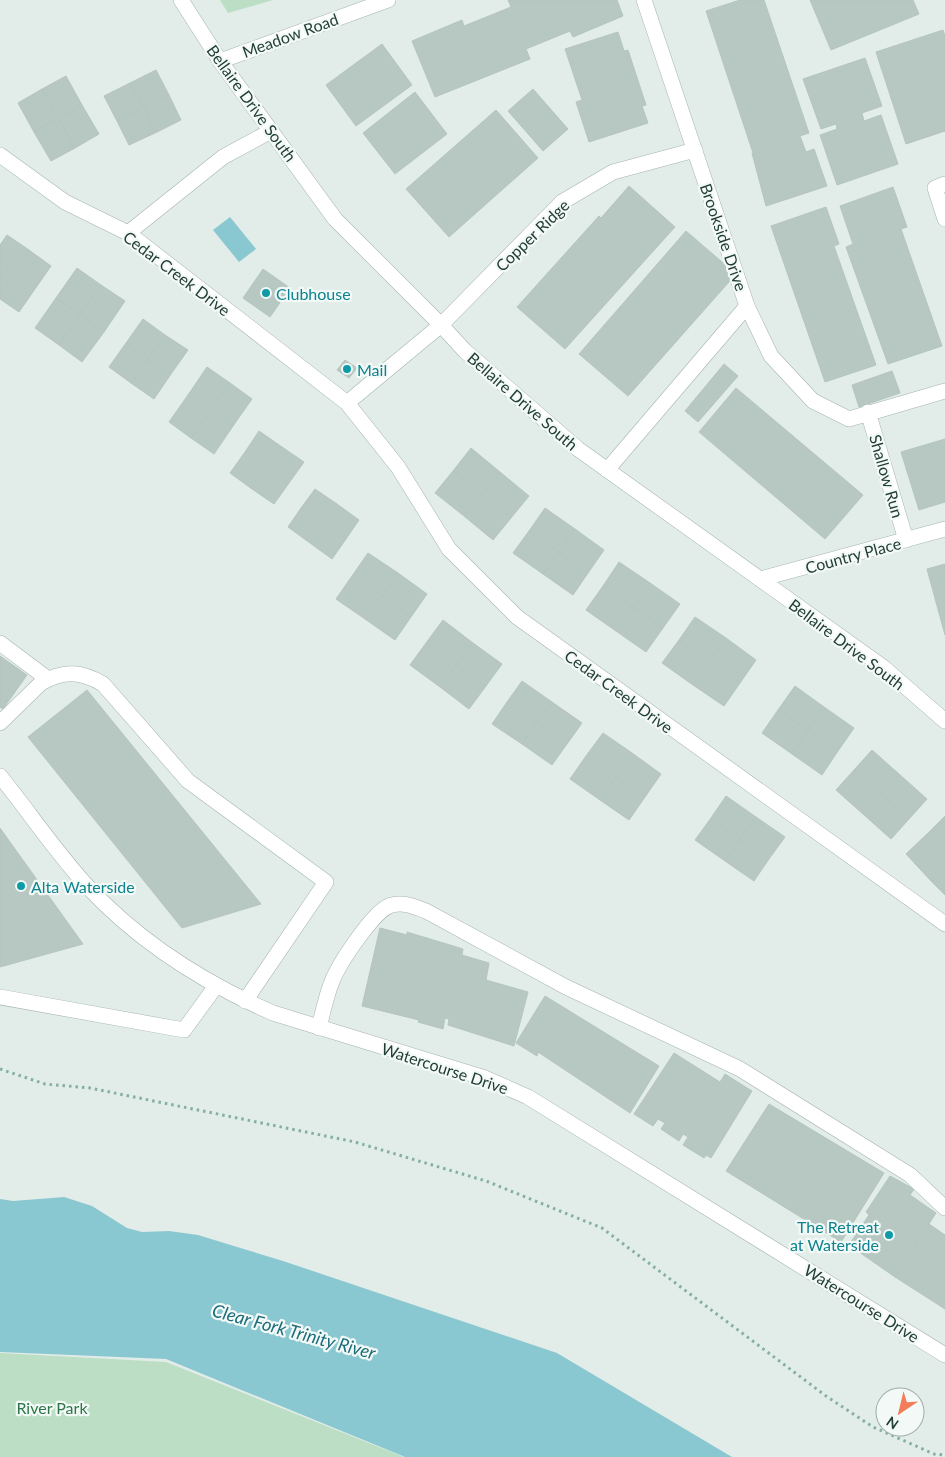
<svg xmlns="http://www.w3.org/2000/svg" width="945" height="1457" viewBox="0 0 945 1457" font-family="Lato,sans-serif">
<rect width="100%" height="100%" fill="#e2ece8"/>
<g fill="#bbdec4">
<polygon points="220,0 273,0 228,13"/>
<polygon points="0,1353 166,1362 404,1457 0,1457"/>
</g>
<g fill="#8ac8d1">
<polygon points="230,217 256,249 239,262 213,230"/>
<polygon points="64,1197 92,1206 127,1228 142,1232 169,1231 198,1235 283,1261 557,1353 732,1457 405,1457 166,1359 0,1352 0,1199 13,1201"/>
</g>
<g fill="#b7c7c1" stroke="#b5c6be">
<polygon points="508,0 617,0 623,16 573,37 570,31 526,49 530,59 435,97 412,41 462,20 464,26 511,7"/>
<polygon points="740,0 764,0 809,133 800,136 806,152 814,149 827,186 766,206 752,153 754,156 706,11"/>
<polygon points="810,0 913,0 919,14 831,50"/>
<polygon points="943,30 945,36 945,131 906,144 876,52"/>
<polygon points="618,32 624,51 628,50 646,105 642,106 648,123 589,142 576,102 582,100 565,49"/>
<polygon points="382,44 412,85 356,126 326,85"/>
<polygon points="865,58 882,106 862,113 864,121 881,115 898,164 837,185 820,135 837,129 836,124 821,129 803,79"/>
<polygon points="156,70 169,95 143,107 130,83"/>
<polygon points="66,76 82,105 58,118 42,89"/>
<polygon points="130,83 143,107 117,121 104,96"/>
<polygon points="42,89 58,118 34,132 18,103"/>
<polygon points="533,89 568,129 543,151 508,111"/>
<polygon points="415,92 447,134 395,174 363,133"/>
<polygon points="169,95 181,120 155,133 143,107"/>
<polygon points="82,105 99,134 75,148 58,118"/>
<polygon points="143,107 155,133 129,145 117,121"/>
<polygon points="496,110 538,158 449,237 406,189"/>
<polygon points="58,118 75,148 51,161 34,132"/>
<polygon points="629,186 675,227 565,349 517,307 599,216 601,218"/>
<polygon points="893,187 907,227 901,229 942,346 888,364 846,247 853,244 840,206"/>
<polygon points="826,207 839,244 834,246 876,365 825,382 771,226"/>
<polygon points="686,231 736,274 628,396 579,354"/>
<polygon points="7,235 29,250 13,274 0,265 0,245"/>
<polygon points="29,250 51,266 35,289 13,274"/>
<polygon points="0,265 13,274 0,292"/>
<polygon points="77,268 101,285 80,315 56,298"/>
<polygon points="263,269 290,288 270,317 243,298"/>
<polygon points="13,274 35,289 19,312 0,299 0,292"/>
<polygon points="101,285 125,301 104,332 80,315"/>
<polygon points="56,298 80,315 59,345 35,328"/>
<polygon points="80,315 104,332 82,362 59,345"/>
<polygon points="143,319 165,335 148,359 126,343"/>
<polygon points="165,335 188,350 171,374 148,359"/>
<polygon points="126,343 148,359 131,383 109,367"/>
<polygon points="148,359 171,374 154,399 131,383"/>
<polygon points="345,360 357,368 349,378 337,370"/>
<polygon points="724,364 738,376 698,422 685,411"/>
<polygon points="207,367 230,383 210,411 188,395"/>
<polygon points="892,371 900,393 859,407 852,385"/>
<polygon points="230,383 252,399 233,426 210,411"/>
<polygon points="736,388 863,495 825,539 699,432"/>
<polygon points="188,395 210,411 191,438 169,422"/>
<polygon points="210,411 233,426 214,454 191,438"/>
<polygon points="259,431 282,447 267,468 245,452"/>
<polygon points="945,439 945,502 919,510 901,452"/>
<polygon points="282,447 304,462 289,483 267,468"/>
<polygon points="471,448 500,472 482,494 453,471"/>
<polygon points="245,452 267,468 252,489 230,473"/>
<polygon points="267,468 289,483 274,504 252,489"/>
<polygon points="453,471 482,494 464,516 435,493"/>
<polygon points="500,472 529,496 511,518 482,494"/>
<polygon points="315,489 337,504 323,524 301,508"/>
<polygon points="482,494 511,518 493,540 464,516"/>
<polygon points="337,504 359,520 346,539 323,524"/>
<polygon points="301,508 323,524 310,543 288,527"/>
<polygon points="545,508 575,529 559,552 529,531"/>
<polygon points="323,524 346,539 332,559 310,543"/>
<polygon points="575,529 604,550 588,573 559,552"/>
<polygon points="529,531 559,552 543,574 513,553"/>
<polygon points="559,552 588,573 573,595 543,574"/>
<polygon points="368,553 398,573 382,596 352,576"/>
<polygon points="619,562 650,583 633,607 603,586"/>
<polygon points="945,564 945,635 927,569"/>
<polygon points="398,573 427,594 411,617 382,596"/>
<polygon points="352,576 382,596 365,619 336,599"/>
<polygon points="650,583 680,604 663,628 633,607"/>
<polygon points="603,586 633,607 616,631 586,610"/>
<polygon points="382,596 411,617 395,640 365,619"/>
<polygon points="633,607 663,628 646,652 616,631"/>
<polygon points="695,617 726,638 709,661 679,640"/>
<polygon points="443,620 473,643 456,665 426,643"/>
<polygon points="726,638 756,660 740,683 709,661"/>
<polygon points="679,640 709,661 693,685 662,663"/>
<polygon points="426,643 456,665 440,687 410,665"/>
<polygon points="473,643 502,664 486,686 456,665"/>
<polygon points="0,656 27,675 3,709 0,707"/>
<polygon points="709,661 740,683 724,706 693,685"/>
<polygon points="456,665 486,686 469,709 440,687"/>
<polygon points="522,681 552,702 537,723 507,702"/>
<polygon points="795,686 824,707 808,731 778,710"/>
<polygon points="87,690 261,904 182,928 28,737"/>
<polygon points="507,702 537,723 522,744 492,724"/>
<polygon points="552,702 582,723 567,744 537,723"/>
<polygon points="824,707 854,728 838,751 808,731"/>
<polygon points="778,710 808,731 792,754 762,733"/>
<polygon points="537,723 567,744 552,765 522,744"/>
<polygon points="808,731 838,751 822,775 792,754"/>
<polygon points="603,733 632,753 616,777 586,756"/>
<polygon points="872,750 899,774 881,794 854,770"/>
<polygon points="632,753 661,774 645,797 616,777"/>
<polygon points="586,756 616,777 600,800 570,779"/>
<polygon points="854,770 881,794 863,814 836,790"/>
<polygon points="899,774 927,799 909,819 881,794"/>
<polygon points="616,777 645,797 629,820 600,800"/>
<polygon points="881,794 909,819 891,839 863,814"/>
<polygon points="726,796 756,817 740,839 711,818"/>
<polygon points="945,816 945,853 927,834"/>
<polygon points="756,817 785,837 769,859 740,839"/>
<polygon points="711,818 740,839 725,861 695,840"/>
<polygon points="0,828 83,944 0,967"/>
<polygon points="927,834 945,853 945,870 932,882 906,854"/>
<polygon points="740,839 769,859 754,881 725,861"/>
<polygon points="945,870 945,895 932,882"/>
<polygon points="380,928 407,935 407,932 463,949 462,955 489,963 486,980 528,992 514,1046 448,1025 449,1019 445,1018 443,1029 418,1022 419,1020 362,1006"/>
<polygon points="545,996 659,1066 630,1113 538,1052 537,1056 516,1043"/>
<polygon points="674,1053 720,1082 725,1074 752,1091 711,1158 706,1155 704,1158 683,1145 688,1137 683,1134 679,1141 661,1129 665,1123 658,1119 653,1126 634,1114"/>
<polygon points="769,1104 884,1173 841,1242 726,1171"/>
<polygon points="890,1176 914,1189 910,1195 936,1213 895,1277 849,1245 869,1215 866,1212"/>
<polygon points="929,1224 945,1235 945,1309 895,1277"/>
</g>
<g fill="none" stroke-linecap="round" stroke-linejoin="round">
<defs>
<g id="minor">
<polyline points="181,0 220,61 335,219 441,325 465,351 578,449 883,667 945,721"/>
<polyline points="644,0 747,306 771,356 813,401 849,419 945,391"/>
<polyline points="220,61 388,0"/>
<polyline points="0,155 65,202 128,233 347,403 398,467 449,549 517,617 945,924"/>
<polyline points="945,184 935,188 945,219"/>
<polyline points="128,233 223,157 271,131"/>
<polyline points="347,403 441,325 562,202 613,172 695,150"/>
<polyline points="868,412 906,540"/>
<polyline points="607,470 747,306"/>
<polyline points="760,579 945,529"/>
<polyline points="0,643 48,679"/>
<path d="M0 723 41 683C64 670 81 671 103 684L188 781 326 882 245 1001"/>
<path d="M0 776C29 812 56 852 87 886 139 942 204 983 273 1013L485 1078 528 1097 945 1355"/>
<polyline points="0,997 184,1030 216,986"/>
<path d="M319 1028C323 1012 326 995 333 979 340 963 375 908 392 905 405 902 415 907 426 911L566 987 740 1069 910 1175 945 1208"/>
</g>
</defs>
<use href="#minor" stroke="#a5b4af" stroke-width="16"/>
<polyline stroke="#83b0a1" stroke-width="3" stroke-dasharray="2.5 4" stroke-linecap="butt" points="0,1069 45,1084 90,1088 355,1142 486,1181 602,1228 826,1396 873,1427 934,1454 945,1455"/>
<use href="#minor" stroke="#fff" stroke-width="15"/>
</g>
<g fill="#0f9aa8" stroke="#f3f9f6" stroke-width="2">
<circle cx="266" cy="293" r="5"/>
<circle cx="347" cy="369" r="5"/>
<circle cx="21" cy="886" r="5"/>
<circle cx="889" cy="1235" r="5"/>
</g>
<g text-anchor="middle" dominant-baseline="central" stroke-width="4.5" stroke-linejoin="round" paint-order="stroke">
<g font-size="16" fill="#223e36" stroke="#f3f9f6">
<text transform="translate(290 35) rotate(-20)">Meadow Road</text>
<text transform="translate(252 103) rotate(54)">Bellaire Drive South</text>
<text transform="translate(532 235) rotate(-44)">Copper Ridge</text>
<text transform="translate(724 237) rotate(71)">Brookside Drive</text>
<text transform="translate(177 273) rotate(37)">Cedar Creek Drive</text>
<text transform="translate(523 401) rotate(41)">Bellaire Drive South</text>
<text transform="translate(887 476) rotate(74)">Shallow Run</text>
<text transform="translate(853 555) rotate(-15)">Country Place</text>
<text transform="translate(847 644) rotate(37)">Bellaire Drive South</text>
<text transform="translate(619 691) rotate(36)">Cedar Creek Drive</text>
<text transform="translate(445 1068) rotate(18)">Watercourse Drive</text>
<text transform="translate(862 1303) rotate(32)">Watercourse Drive</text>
</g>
<g font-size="16" fill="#0d838f" stroke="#f3f9f6" text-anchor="start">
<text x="276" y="293">Clubhouse</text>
<text x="357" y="369">Mail</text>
<text x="31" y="886">Alta Waterside</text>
<text x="879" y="1226" text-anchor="end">The Retreat<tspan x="879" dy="18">at Waterside</tspan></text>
</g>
<g font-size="16" fill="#2c7547" stroke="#f3f9f6">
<text x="52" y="1407">River Park</text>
</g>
<g font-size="18" font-style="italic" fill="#1c6c7a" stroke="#f3f9f6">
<text transform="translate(294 1331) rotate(15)">Clear Fork Trinity River</text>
</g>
</g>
<g transform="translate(900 1412) rotate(215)"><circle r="24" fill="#f3f9f6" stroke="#9faea9"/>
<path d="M0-4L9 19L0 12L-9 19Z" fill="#f27d5b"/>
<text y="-8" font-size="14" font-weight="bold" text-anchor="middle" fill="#223e36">N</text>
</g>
</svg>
